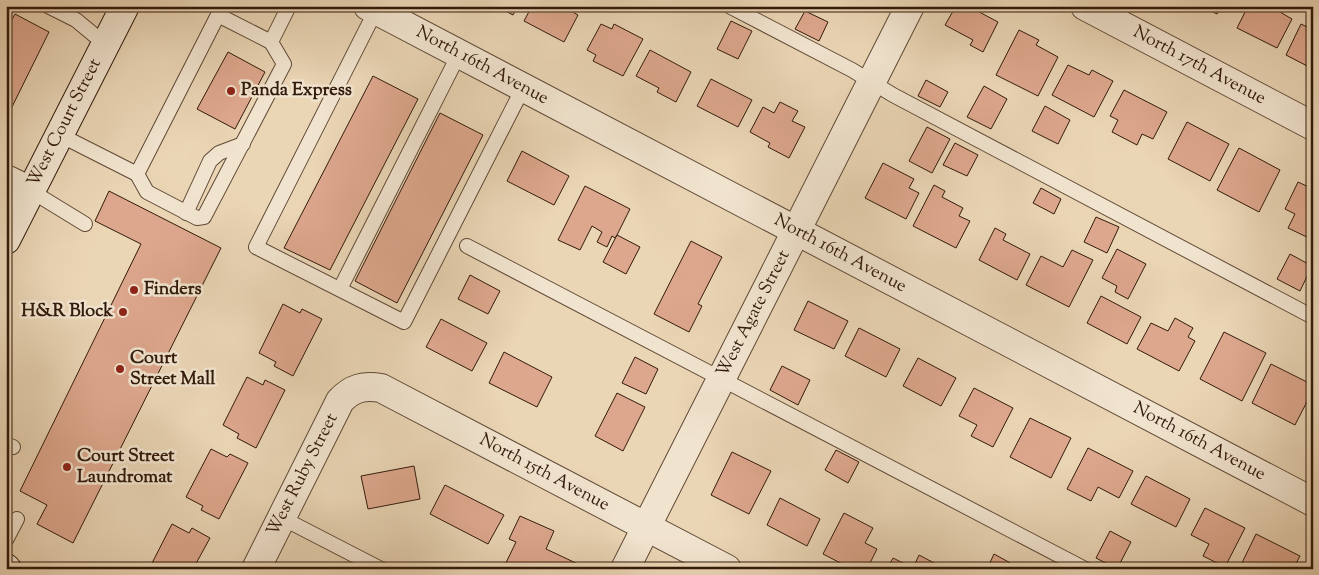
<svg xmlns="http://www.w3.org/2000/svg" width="1319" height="575" viewBox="0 0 1319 575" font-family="'Sorts Mill Goudy',serif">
<rect width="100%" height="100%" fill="#ead5b5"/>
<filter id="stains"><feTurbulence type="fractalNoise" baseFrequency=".004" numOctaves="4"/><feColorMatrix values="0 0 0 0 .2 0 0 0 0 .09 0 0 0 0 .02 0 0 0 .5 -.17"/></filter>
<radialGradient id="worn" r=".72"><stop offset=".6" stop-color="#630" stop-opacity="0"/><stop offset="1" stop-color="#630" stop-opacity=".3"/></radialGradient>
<g fill="#dda78d" stroke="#321a0b">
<polygon points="496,6 518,6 513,15"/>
<polygon points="532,6 562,6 578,15 564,42 524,21"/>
<polygon points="956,6 968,6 998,22 983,52 970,45 973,40 945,25"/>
<polygon points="1201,6 1221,6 1217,14"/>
<polygon points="1248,6 1283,6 1280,12 1292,19 1277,48 1237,28"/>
<polygon points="805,11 828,22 819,41 795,29"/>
<polygon points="15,14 49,32 6,119 6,31"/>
<polygon points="731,21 752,31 738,59 717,49"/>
<polygon points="601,24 612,29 614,24 643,39 623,76 593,61 596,55 587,50"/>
<polygon points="1301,24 1313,30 1313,69 1286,55"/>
<polygon points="1019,30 1039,40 1036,45 1058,57 1038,96 996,75"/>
<polygon points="650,50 691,72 676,102 657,92 659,88 636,76"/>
<polygon points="228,52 265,72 235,129 197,109"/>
<polygon points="1068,65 1089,75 1092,70 1113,81 1094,117 1052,95"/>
<polygon points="373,76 418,99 330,270 284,248"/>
<polygon points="711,79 752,100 738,127 697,106"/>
<polygon points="926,80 948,92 940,107 918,96"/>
<polygon points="984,86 1007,99 991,129 967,117"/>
<polygon points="1124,90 1167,112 1153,139 1142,134 1137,145 1112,132 1118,120 1110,116"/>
<polygon points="780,102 798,111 792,121 805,127 789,158 768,147 770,143 750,132 763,107 774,113"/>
<polygon points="1045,106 1070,120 1058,144 1032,131"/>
<polygon points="440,113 483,135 397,303 355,281"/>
<polygon points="1187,122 1229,144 1210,181 1168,159"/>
<polygon points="927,127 950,139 932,173 909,161"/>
<polygon points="955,143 978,155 967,176 943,165"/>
<polygon points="1239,148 1280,170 1259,212 1217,190"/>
<polygon points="522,151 569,176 554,205 507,181"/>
<polygon points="883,163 914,179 909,188 919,193 906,219 865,198"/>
<polygon points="1298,182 1313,189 1313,240 1288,228 1295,214 1285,209"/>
<polygon points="934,185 945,191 942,197 963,208 959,216 970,221 956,248 913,226"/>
<polygon points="585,186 630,209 617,235 615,238 612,236 607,247 597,242 602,232 592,226 580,250 558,240"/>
<polygon points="1041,188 1061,199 1054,214 1033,203"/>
<polygon points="109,191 221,248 73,543 37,524 47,505 20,491 141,244 95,221"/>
<polygon points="1096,217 1119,227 1107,253 1084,242"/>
<polygon points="995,228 1006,234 1003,240 1030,254 1017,280 979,260"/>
<polygon points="617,235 640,247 626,274 603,262"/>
<polygon points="691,241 722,257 698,304 702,306 689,332 654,314"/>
<polygon points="1117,249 1146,264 1128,299 1115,292 1117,286 1102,278"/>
<polygon points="1072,250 1093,260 1069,307 1026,285 1041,256 1063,267"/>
<polygon points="1290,254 1312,266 1300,291 1277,279"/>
<polygon points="470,275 500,291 488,314 458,299"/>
<polygon points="1101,296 1141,317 1127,344 1087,323"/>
<polygon points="808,301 848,321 834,349 794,330"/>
<polygon points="283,304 300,313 302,309 322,319 293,376 274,366 276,362 259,353"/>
<polygon points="1175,318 1193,328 1188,337 1195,341 1179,371 1137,349 1151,323 1168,331"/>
<polygon points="441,319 487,343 472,371 426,347"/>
<polygon points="859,328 900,349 886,377 845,356"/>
<polygon points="1224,332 1266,353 1242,401 1200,379"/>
<polygon points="504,352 552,377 537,407 489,383"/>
<polygon points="635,357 658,369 646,394 622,383"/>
<polygon points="918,358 956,378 941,406 903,386"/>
<polygon points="1271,364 1313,385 1313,390 1295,425 1252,403"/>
<polygon points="782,366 810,380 798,405 770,390"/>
<polygon points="247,377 263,385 265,380 285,390 256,448 237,438 239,434 223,425"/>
<polygon points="974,388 1013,408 993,447 971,436 977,425 959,416"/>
<polygon points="617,393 645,407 623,451 595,436"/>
<polygon points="1030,418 1071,438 1051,478 1010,457"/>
<polygon points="1088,448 1133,471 1119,498 1098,487 1091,501 1067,489"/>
<polygon points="211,449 227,457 230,454 248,463 219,519 201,510 203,506 186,497"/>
<polygon points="836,450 859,462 848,483 825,470"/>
<polygon points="732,452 771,471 749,514 711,495"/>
<polygon points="414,466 420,499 368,509 361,476"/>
<polygon points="1146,476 1190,499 1176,527 1131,504"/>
<polygon points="445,485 504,515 488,544 430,514"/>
<polygon points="780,498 820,519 807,546 767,525"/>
<polygon points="1205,508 1245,528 1225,567 1203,556 1209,544 1191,535"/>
<polygon points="844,513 873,528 865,543 877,549 867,569 852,569 823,554"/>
<polygon points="520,516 554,531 546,549 578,564 576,569 503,569 516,542 509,539"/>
<polygon points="172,524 189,533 192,528 210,538 193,569 149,569"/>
<polygon points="1110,531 1131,542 1117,569 1096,558"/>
<polygon points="1256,534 1300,556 1293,569 1239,569"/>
<polygon points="994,554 1016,566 1015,569 987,569"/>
<polygon points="919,555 940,566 938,569 887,569 893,558 913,568"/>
</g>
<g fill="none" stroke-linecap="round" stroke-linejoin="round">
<defs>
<g id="lane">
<polyline points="48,6 76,20 105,44"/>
<polyline points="729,6 852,70 893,95 1313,317"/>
<polyline points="376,10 256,247 404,322 523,88"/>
<polyline points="60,135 137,174 218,15 271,42 289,6"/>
<polyline points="137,174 147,192 197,218 204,217 284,64 271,42"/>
<polyline points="31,191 85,224"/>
<polyline points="186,213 210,161 219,153 243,144"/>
<polyline points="467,246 1085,569"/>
<polyline points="340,289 459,54"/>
<polyline points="6,444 13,447"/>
<polyline points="282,518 381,569"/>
<polyline points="6,540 17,519"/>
</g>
<g id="street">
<polyline points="368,6 1313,502"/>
<polyline points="1085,6 1313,126"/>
<polyline points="6,179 31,191"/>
<path d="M256 569 340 401C352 388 364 385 381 388L727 569"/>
<polyline points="625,569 910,6"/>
</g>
<g id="secondary">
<polyline points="6,240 125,6"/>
<polyline points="6,568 7,569"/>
</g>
</defs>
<use href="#lane" stroke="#604936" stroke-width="16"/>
<use href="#street" stroke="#604936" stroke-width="30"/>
<use href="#secondary" stroke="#321a0b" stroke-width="30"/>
<use href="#lane" stroke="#f1e4cf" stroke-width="14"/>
<use href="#street" stroke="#f1e4cf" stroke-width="28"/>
<use href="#secondary" stroke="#f1e4cf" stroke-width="28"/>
</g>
<g fill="#8f2418" stroke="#f1e4cf" stroke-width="2">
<circle cx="231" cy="91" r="5"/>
<circle cx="134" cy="290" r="5"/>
<circle cx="123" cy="312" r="5"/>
<circle cx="120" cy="369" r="5"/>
<circle cx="67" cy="467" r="5"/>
</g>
<g text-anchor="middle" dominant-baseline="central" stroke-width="5" stroke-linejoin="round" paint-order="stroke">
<g font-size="18" fill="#321a0b" stroke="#f1e4cf">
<text transform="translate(482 66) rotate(28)">North 16th Avenue</text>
<text transform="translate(1199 66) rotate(28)">North 17th Avenue</text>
<text transform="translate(65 123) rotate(-63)">West Court Street</text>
<text transform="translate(840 254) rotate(28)">North 16th Avenue</text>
<text transform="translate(754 314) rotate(-63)">West Agate Street</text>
<text transform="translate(1199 442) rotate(28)">North 16th Avenue</text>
<text transform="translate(544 473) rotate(28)">North 15th Avenue</text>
<text transform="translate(303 475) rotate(-63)">West Ruby Street</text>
</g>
<g font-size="18" font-weight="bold" fill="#321a0b" stroke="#f1e4cf" text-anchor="start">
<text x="241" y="91">Panda Express</text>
<text x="144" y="290">Finders</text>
<text x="113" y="312" text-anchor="end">H&amp;R Block</text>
<text x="130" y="359">Court<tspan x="130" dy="21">Street Mall</tspan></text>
<text x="77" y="457">Court Street<tspan x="77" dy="21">Laundromat</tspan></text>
</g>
</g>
<rect width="1319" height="575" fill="none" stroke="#ead5b5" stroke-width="25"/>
<rect x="8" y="8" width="1304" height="560" fill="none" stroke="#321a0b" stroke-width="2.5"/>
<rect x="12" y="12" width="1294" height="550" fill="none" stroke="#321a0b"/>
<rect width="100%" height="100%" filter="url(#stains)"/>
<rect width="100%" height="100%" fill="url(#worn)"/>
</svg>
